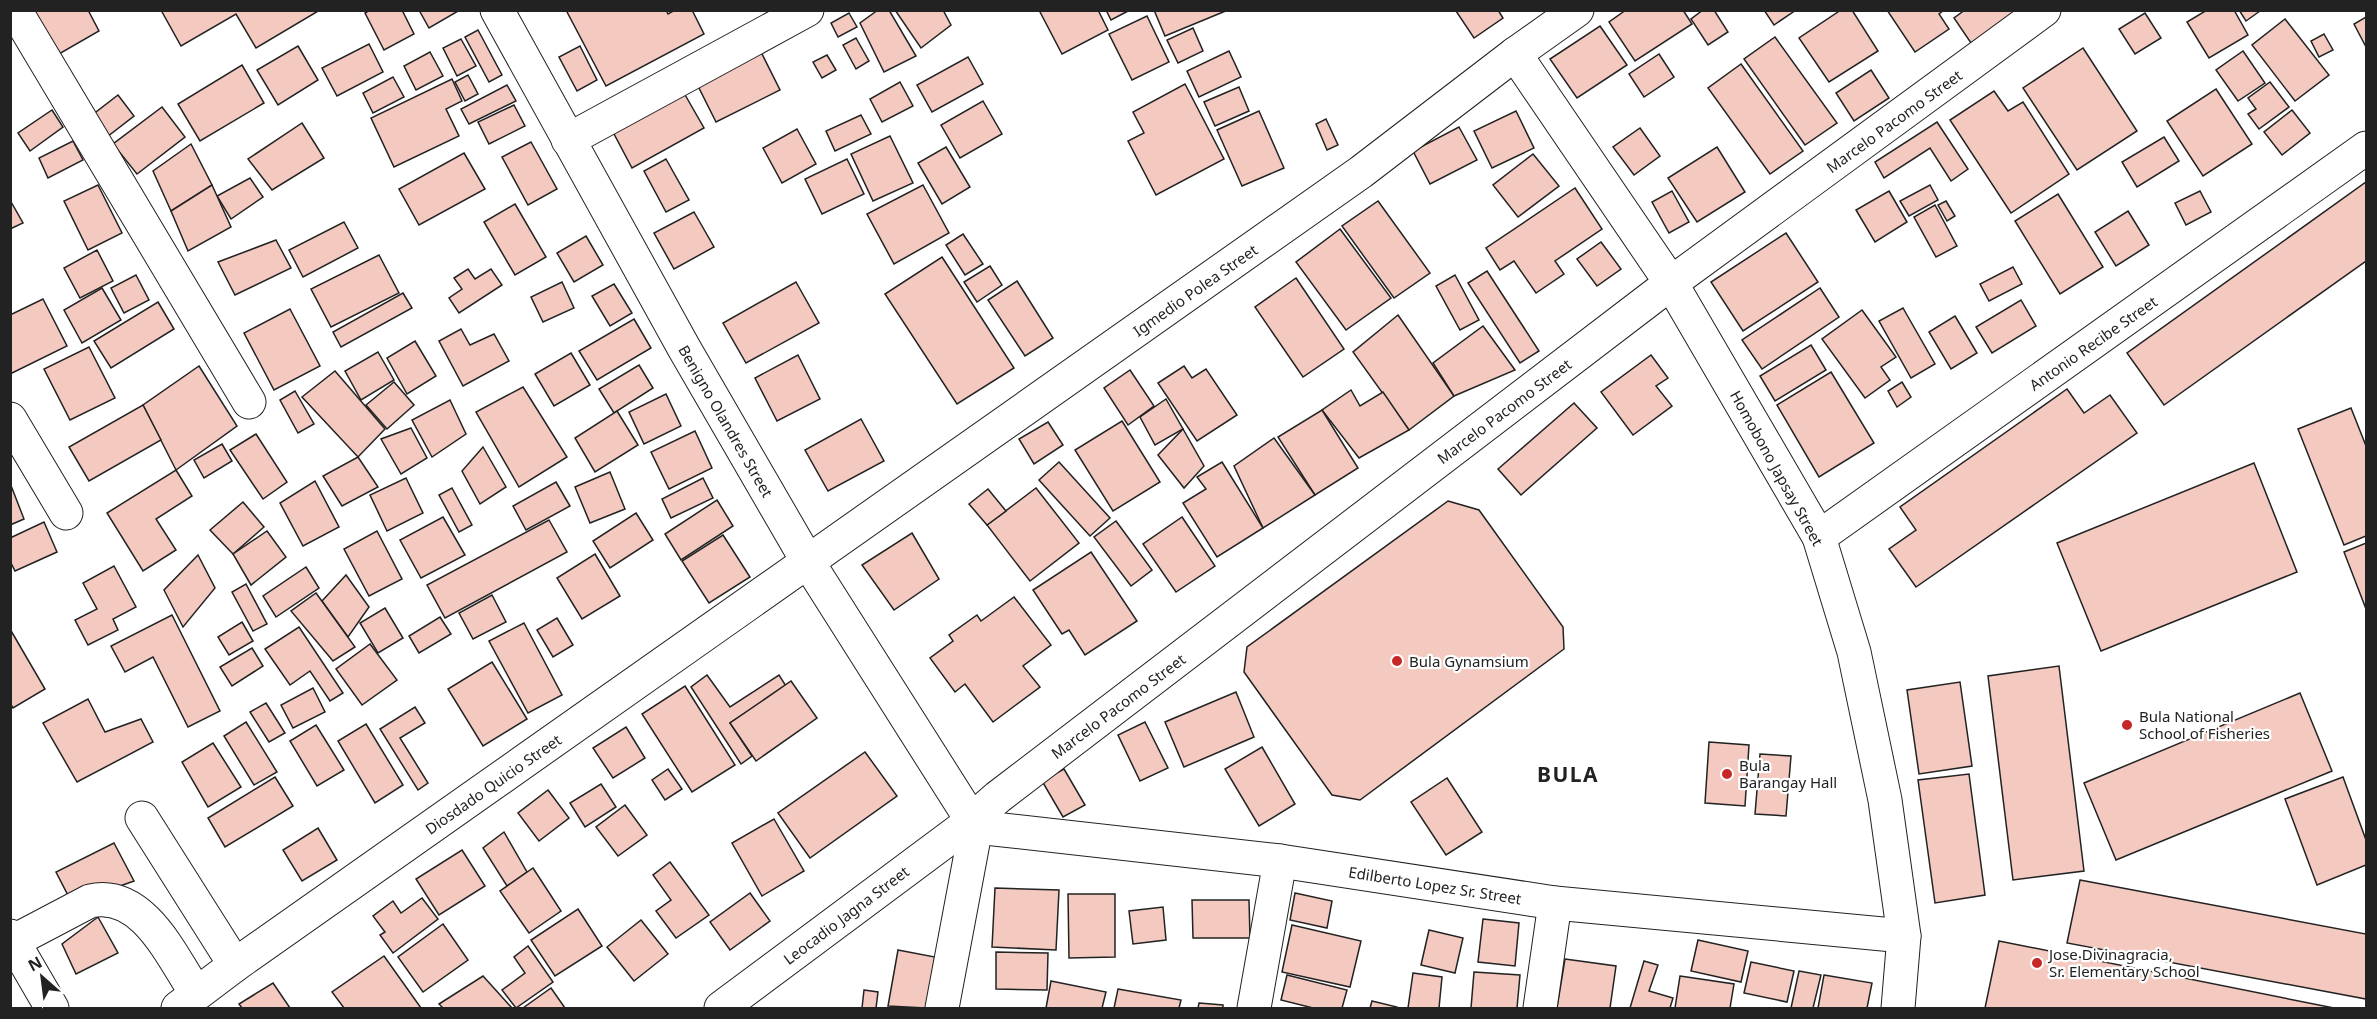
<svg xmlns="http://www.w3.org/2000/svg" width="2377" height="1019" viewBox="0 0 2377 1019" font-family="'Noto Sans',sans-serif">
<rect width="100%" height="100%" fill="#fff"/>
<g fill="#f3c9c0" stroke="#222" stroke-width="1.5">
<polygon points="34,10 88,10 99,31 59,54"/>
<polygon points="161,10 320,10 256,48 236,14 181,46"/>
<polygon points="370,10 402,10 414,34 384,50 365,13"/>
<polygon points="419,10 460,10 429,28"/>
<polygon points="566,10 666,10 668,14 675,10 692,10 704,34 606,86"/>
<polygon points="878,10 889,10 916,56 884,72 860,23"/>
<polygon points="895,10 943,10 951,25 921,48"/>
<polygon points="1039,10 1098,10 1108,30 1062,54"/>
<polygon points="1106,10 1130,10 1111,20"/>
<polygon points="1154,10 1228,10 1165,36"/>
<polygon points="1498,10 1503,18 1474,38 1456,11"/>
<polygon points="1626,10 1683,10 1692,24 1635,61 1609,22"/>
<polygon points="1703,10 1714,10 1728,32 1708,45 1691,19"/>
<polygon points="1764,10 1796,10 1774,25"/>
<polygon points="1841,10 1852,10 1878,51 1829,82 1799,38"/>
<polygon points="1887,10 1944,10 1939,14 1949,29 1915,52"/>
<polygon points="1965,10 2019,11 1971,43 1954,18"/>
<polygon points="2207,10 2234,10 2248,35 2209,58 2187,22"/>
<polygon points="2239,10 2259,10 2260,11 2246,21"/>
<polygon points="849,13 857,27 838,37 831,23"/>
<polygon points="2145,13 2161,38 2135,54 2119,29"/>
<polygon points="1147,16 1169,62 1132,80 1109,34"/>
<polygon points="2366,17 2366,47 2354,24"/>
<polygon points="2285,19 2329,75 2295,101 2252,45"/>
<polygon points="1600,26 1627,65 1577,98 1550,59"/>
<polygon points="1193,28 1203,51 1178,63 1167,40"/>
<polygon points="478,30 502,75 489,82 465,37"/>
<polygon points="2324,34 2333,50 2319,57 2311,41"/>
<polygon points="1775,37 1837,123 1805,145 1744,59"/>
<polygon points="856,38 869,61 856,69 843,45"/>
<polygon points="461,39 476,66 457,76 443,48"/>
<polygon points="369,44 383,72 337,96 322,68"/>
<polygon points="298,46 318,80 278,105 257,70"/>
<polygon points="580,46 597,80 577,91 559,57"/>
<polygon points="2083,48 2137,131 2077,170 2023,88"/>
<polygon points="1229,51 1241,77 1199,97 1187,71"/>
<polygon points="2243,51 2265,83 2238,101 2216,70"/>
<polygon points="430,52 443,76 416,90 404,66"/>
<polygon points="761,52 780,90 716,122 697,84"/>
<polygon points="1659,54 1674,77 1644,97 1629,74"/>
<polygon points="827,55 836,70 822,78 813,62"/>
<polygon points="968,57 983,84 932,112 917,85"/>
<polygon points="1741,64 1803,151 1770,174 1708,88"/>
<polygon points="242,65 264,103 200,141 178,104"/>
<polygon points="1871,70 1889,98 1854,121 1836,93"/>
<polygon points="468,75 478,94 465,101 455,82"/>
<polygon points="393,77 404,97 373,113 363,93"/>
<polygon points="452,79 462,101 446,109 459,136 394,167 371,118"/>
<polygon points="900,82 913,106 882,122 870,99"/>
<polygon points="2270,82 2289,107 2259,129 2248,114 2256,109 2248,98"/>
<polygon points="1185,84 1224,159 1156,195 1128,141 1144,133 1133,112"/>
<polygon points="507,85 516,101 469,124 461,109"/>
<polygon points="1239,87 1249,111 1215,126 1204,102"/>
<polygon points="2216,89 2252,144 2203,176 2167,121"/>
<polygon points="1994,91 2008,111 2023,102 2069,174 2011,213 1950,120"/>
<polygon points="684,93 704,128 632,168 613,132"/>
<polygon points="118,95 134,116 103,140 87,119"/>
<polygon points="983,101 1002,134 960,158 941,125"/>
<polygon points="514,105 525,126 489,144 478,122"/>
<polygon points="162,107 185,137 137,174 113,144"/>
<polygon points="52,110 63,127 30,151 18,133"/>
<polygon points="2292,110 2310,133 2282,155 2264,132"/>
<polygon points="1259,111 1284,168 1242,186 1217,130"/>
<polygon points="1516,111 1534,148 1492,168 1474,131"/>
<polygon points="861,115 871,134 835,151 826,131"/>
<polygon points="1326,119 1338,145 1327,150 1316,124"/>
<polygon points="1937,122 1968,169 1951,181 1930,148 1884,178 1875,162"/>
<polygon points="302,123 324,158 272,190 248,159"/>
<polygon points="1459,127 1477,160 1430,184 1413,151"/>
<polygon points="1640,128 1660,156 1634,175 1613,147"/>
<polygon points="797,129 816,164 782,183 763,148"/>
<polygon points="890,136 913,183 873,201 851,154"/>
<polygon points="2164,137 2179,161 2137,187 2122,162"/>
<polygon points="73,141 83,160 48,178 39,158"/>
<polygon points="531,142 557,189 528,205 502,157"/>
<polygon points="191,144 212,185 171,211 153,171"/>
<polygon points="946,147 970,187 942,204 918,163"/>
<polygon points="1717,147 1745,192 1697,222 1668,178"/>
<polygon points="464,153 485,189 419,225 399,189"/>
<polygon points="1533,154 1559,186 1518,217 1493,185"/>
<polygon points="666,159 689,200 666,212 644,171"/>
<polygon points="847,159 864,194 822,214 805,179"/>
<polygon points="250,178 263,197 231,219 217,196"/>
<polygon points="2366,182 2366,261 2164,405 2127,353"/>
<polygon points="98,185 122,233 88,250 64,201"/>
<polygon points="212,185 231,227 188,251 171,211"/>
<polygon points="923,185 949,233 894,264 867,214"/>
<polygon points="1930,185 1938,200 1909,216 1900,201"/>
<polygon points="1575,188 1602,229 1555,261 1564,274 1536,293 1514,261 1500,270 1486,248"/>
<polygon points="1672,191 1689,222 1669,233 1652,202"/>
<polygon points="1889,191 1907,222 1875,242 1856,210"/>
<polygon points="2200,191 2211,212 2186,225 2175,203"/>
<polygon points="2058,194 2103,267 2060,294 2015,221"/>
<polygon points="10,200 23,223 10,229"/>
<polygon points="1378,201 1430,273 1394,298 1342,226"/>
<polygon points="1946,201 1955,216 1947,221 1938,205"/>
<polygon points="515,204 546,257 515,275 484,222"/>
<polygon points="1935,205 1957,246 1936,257 1914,217"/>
<polygon points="2128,211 2149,245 2116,266 2095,232"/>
<polygon points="694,212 714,247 674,269 654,233"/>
<polygon points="344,222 358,248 303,277 289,250"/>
<polygon points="1340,229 1391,298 1346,330 1296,262"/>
<polygon points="1786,233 1818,282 1743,331 1711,282"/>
<polygon points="963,234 983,264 965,275 946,245"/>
<polygon points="586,236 603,265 574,282 557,253"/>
<polygon points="276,240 291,268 235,295 218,262"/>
<polygon points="1601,242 1621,269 1597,286 1577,259"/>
<polygon points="97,250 113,281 80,298 64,268"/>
<polygon points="379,255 399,293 331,327 311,289"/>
<polygon points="942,257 1014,368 957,404 885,294"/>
<polygon points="990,266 1002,285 977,302 964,282"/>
<polygon points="2013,267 2022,284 1989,301 1980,284"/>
<polygon points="468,269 475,279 491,269 502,285 459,313 449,298 462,289 454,278"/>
<polygon points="1487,271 1539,351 1520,363 1468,283"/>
<polygon points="136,275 149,300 124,313 111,288"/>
<polygon points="1455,275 1479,320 1460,330 1436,286"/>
<polygon points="1296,278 1344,349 1303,377 1255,307"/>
<polygon points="1017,281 1053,338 1025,356 988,300"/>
<polygon points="562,282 574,308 543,322 531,297"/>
<polygon points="796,282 819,323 746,363 723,323"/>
<polygon points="614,284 632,313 610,326 592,296"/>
<polygon points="102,288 121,320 82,343 64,310"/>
<polygon points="1820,288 1839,317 1762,369 1742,340"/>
<polygon points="403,293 412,308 341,347 333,332"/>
<polygon points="43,299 67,346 10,374 10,315"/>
<polygon points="2021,300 2036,326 1992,353 1976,327"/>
<polygon points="158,302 174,329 111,368 94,341"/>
<polygon points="1903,308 1935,364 1911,378 1879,321"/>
<polygon points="290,309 320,366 274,390 244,333"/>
<polygon points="1862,310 1896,357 1881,367 1890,380 1865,398 1822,339"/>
<polygon points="1398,315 1454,396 1409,430 1353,352"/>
<polygon points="1955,316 1977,353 1951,369 1929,332"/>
<polygon points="634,319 651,348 597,380 579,351"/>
<polygon points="1483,326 1515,370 1454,396 1433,363"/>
<polygon points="461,329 470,345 494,334 509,361 463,386 439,341"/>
<polygon points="415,341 436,376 407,394 387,358"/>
<polygon points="1811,345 1826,370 1775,401 1760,376"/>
<polygon points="89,347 115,398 70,420 44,369"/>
<polygon points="378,352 394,380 361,400 345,371"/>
<polygon points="571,353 590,385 554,406 535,374"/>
<polygon points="798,355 820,399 777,421 755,378"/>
<polygon points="1651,355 1668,378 1656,386 1672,406 1633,435 1601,392"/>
<polygon points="639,365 653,388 614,413 599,389"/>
<polygon points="199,366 237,426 176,470 143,405"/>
<polygon points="1184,366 1192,378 1206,369 1237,415 1197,441 1158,383"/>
<polygon points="1130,370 1154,406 1128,425 1104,388"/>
<polygon points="335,371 385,429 358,457 302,397"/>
<polygon points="1831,372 1874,443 1819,477 1777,405"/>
<polygon points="394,382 414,405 387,429 366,405"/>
<polygon points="1902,382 1911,397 1897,407 1888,391"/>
<polygon points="523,387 567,457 519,487 476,412"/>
<polygon points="2067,389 2084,413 2110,395 2137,433 1916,587 1889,549 1916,530 1900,507"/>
<polygon points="1351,390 1360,406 1383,392 1409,430 1359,458 1322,410"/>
<polygon points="295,391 314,424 298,433 280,400"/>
<polygon points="666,394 681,426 644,444 629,412"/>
<polygon points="1166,399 1183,429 1155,445 1140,417"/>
<polygon points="450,400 466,434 432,457 412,420"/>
<polygon points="1574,403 1597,428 1521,495 1498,469"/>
<polygon points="143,405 161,440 89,481 69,447"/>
<polygon points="2351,408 2366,446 2366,536 2344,545 2298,429"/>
<polygon points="1322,410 1358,468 1315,495 1278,437"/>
<polygon points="617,411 638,445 595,472 575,438"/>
<polygon points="861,419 884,461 828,491 805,450"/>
<polygon points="1122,421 1160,482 1113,511 1075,450"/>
<polygon points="1048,422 1063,445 1034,464 1019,439"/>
<polygon points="411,428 427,458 401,474 381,439"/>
<polygon points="1183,429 1204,466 1184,488 1158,455"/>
<polygon points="695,431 712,468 669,489 651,452"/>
<polygon points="256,434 287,482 263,499 230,450"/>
<polygon points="1274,438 1315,495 1263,528 1234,466"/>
<polygon points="222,444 232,461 204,478 194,460"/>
<polygon points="483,447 506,487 480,504 462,471"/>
<polygon points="358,457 378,487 342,506 323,476"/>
<polygon points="1059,462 1110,518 1090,536 1039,480"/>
<polygon points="1222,462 1263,528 1217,557 1183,503 1206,489 1197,477"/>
<polygon points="2254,463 2297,572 2101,651 2057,543"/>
<polygon points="176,470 192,496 156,519 176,550 143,571 107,513"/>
<polygon points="610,472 625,509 590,523 575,487"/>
<polygon points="406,478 423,513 387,531 370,495"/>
<polygon points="703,478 713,498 671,518 662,499"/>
<polygon points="315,481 339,527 303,546 280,503"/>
<polygon points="556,482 570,506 526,530 513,506"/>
<polygon points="10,483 24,519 10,525"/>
<polygon points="452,488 472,525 459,532 439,495"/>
<polygon points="1036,488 1079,543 1030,581 987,525"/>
<polygon points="988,489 1006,511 987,525 969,504"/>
<polygon points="717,500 733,526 681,560 665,534"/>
<polygon points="1448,501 1479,510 1563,627 1564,649 1360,800 1332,795 1244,672 1247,647"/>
<polygon points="243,502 264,527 233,554 210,530"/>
<polygon points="636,513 653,540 610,568 593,541"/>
<polygon points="443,517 465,555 421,578 400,540"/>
<polygon points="1182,517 1215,566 1176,592 1143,544"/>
<polygon points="549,520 567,552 445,618 427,585"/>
<polygon points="1116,521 1152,570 1131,586 1094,537"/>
<polygon points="44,522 57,552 15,571 10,561 10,538"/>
<polygon points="267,531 286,557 251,585 233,554"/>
<polygon points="377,531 402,579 369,596 344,549"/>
<polygon points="912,533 939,579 894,610 862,565"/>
<polygon points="723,535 750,577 709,603 682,561"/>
<polygon points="2366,543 2366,609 2344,552"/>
<polygon points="1091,552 1137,621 1085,655 1069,630 1062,634 1033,590"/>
<polygon points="595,554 620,596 582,619 557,578"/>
<polygon points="198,555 215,588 183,627 164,590"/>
<polygon points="114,566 136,607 113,619 118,630 88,645 75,620 97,609 83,583"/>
<polygon points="306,567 319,588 276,617 263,596"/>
<polygon points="346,575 369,607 348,637 322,601"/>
<polygon points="246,584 267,624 253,631 232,592"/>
<polygon points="316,593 355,647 333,661 291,611"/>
<polygon points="492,595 506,622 473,639 459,613"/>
<polygon points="1014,597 1051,645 1023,666 1040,687 993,722 965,684 955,692 930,658 953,641 949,635 977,615 981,621"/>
<polygon points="385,608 403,638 378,653 360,623"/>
<polygon points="172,615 220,711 188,727 153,657 125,672 111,646"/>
<polygon points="440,617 451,634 419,653 409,636"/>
<polygon points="557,618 573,645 553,657 537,630"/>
<polygon points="242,622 253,641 229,655 218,637"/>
<polygon points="524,623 562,695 528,713 489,641"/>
<polygon points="299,627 343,693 330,701 310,671 290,685 265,649"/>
<polygon points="10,629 45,689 13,708 10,703"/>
<polygon points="370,644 397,680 362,705 336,669"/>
<polygon points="252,648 263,666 232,686 220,667"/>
<polygon points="492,662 527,719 483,746 448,689"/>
<polygon points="2059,666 2084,871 2013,880 1988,676"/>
<polygon points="707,675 730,707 779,675 786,686 730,723 752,756 741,764 691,687"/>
<polygon points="791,681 817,718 756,761 730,723"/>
<polygon points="1960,682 1972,766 1919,774 1907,690"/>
<polygon points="685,686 735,765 692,792 642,714"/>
<polygon points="313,688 325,712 293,728 281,705"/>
<polygon points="1236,692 1254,737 1184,767 1165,722"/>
<polygon points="2300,693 2332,771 2116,860 2084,783"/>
<polygon points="88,699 105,732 141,719 153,742 77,782 43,723"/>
<polygon points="266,703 285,733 269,742 250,712"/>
<polygon points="415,707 425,723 400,738 428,783 418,790 380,729"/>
<polygon points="246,722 277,772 254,785 224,736"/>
<polygon points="1145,722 1168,768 1140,781 1118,735"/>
<polygon points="366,724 403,785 375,803 338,741"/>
<polygon points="316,725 344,770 317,786 290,741"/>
<polygon points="626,727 645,758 613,778 593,748"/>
<polygon points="1709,742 1749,745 1745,806 1705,803"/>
<polygon points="213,743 241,787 208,807 182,762"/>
<polygon points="1262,747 1295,804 1259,826 1225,769"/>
<polygon points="865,752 897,796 810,858 778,813"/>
<polygon points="1760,754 1791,756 1786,816 1755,814"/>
<polygon points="668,769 682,789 665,800 652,780"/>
<polygon points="1064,769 1085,805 1063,817 1042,781"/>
<polygon points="1969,774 1985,895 1935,903 1918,780"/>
<polygon points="275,777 293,806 225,847 208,818"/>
<polygon points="2343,777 2366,840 2366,865 2317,885 2285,799"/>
<polygon points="1447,778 1482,832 1446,855 1411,802"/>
<polygon points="601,784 616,807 585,827 570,803"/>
<polygon points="548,790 569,818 539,841 518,813"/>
<polygon points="625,805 647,835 618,856 596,827"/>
<polygon points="774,819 804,871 762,896 732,843"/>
<polygon points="318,828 337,860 302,881 283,850"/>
<polygon points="504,832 527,872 507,886 483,848"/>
<polygon points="114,843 134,881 72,903 56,872"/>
<polygon points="462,850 485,886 439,915 416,879"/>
<polygon points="670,862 709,915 676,938 656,911 671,900 653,875"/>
<polygon points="533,868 561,911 529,933 500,891"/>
<polygon points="2080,880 2366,934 2366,999 2067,943"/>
<polygon points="995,888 1059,890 1056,950 992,947"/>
<polygon points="750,893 770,921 730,950 710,922"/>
<polygon points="1295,893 1332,901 1327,928 1290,920"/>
<polygon points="1068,894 1115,894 1115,957 1069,958"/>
<polygon points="422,898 438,919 393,953 380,935 385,932 373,916 393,901 401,913"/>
<polygon points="1192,900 1249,900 1250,938 1193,938"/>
<polygon points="1163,907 1166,940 1133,944 1129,911"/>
<polygon points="578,909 602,946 555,976 531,940"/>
<polygon points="98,917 118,953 76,974 62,944"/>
<polygon points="1483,919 1519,923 1515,966 1478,962"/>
<polygon points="641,920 668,954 634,981 607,947"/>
<polygon points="443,924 468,960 423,992 398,957"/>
<polygon points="1292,925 1361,941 1350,987 1282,972"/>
<polygon points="1429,930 1463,938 1455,973 1421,965"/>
<polygon points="1698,940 1748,951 1741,982 1691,971"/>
<polygon points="1999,941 2334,1008 1985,1008"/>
<polygon points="528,946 553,982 516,1008 502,990 525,973 514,957"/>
<polygon points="898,950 935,957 926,1008 888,1006"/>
<polygon points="996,952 1048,953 1047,990 996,989"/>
<polygon points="384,956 421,1008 344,1008 332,992"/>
<polygon points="1565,959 1616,966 1610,1008 1557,1008"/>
<polygon points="1644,961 1658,965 1649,991 1673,998 1670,1008 1630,1008"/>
<polygon points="1751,962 1794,971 1787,1002 1744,993"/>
<polygon points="1799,971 1821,975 1813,1008 1791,1008"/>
<polygon points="1474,972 1520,975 1517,1008 1471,1008"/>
<polygon points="1413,973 1442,977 1439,1008 1408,1008"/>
<polygon points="1287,975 1347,990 1342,1008 1313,1008 1281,1000"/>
<polygon points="1824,975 1872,983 1867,1008 1818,1008"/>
<polygon points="483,976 512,1008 443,1008 439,1004"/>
<polygon points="1680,976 1734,984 1730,1008 1675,1008"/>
<polygon points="1051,981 1106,992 1102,1008 1046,1008"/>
<polygon points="273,983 290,1008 242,1008 239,1004"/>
<polygon points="551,988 565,1008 523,1008"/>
<polygon points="1118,989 1181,1000 1179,1008 1114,1008"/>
<polygon points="864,990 878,992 876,1008 862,1008"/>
<polygon points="1372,1001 1397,1007 1397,1008 1370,1008"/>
<polygon points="1199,1003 1223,1005 1223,1008 1198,1008"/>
</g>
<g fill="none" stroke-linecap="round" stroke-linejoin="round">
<defs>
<g id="minor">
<polyline points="15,10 249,402"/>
<polyline points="497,10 684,348 808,562 976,827 1280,861 1555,903 1904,936"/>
<polyline points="1515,54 1671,283 1819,537 1854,652 1885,800 1904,936 1898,1008"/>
<polyline points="568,140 807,10"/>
<polyline points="10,419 66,513"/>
<polyline points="1819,537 2366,148"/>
<polyline points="142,818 235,965"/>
<polyline points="10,936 52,1008"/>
<path d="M14 941 90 901C143 889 172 957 196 993"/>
<polyline points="178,1008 235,965 1361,172 1515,54 1577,10"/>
<polyline points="721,1008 960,830 998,797 1671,283 2044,10"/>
<polyline points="942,1008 976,827"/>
<polyline points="1254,1008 1280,861"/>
<polyline points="1540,1008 1555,903"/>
</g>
</defs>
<use href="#minor" stroke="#222" stroke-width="35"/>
<use href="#minor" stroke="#fff" stroke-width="33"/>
</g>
<g fill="#c62828" stroke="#fff" stroke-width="2">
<circle cx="1397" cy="661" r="6"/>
<circle cx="2127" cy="725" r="6"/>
<circle cx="1727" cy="774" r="6"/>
<circle cx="2037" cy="963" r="6"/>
</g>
<g text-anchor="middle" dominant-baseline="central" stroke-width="4.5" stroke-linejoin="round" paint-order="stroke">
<g font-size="15" fill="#222" stroke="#fff">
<text transform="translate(1894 121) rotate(-36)">Marcelo Pacomo Street</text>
<text transform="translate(1195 290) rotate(-35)">Igmedio Polea Street</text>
<text transform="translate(2093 343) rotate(-35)">Antonio Recibe Street</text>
<text transform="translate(1504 411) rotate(-37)">Marcelo Pacomo Street</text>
<text transform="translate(726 421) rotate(60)">Benigno Olandres Street</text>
<text transform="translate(1777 468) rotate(61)">Homobono Japsay Street</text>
<text transform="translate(1118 706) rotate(-37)">Marcelo Pacomo Street</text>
<text transform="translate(493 784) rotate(-35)">Diosdado Quicio Street</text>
<text transform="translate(1435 885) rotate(9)">Edilberto Lopez Sr. Street</text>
<text transform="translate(846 915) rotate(-37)">Leocadio Jagna Street</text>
</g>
<g font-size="15" fill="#222" stroke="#fff" text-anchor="start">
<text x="1409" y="661">Bula Gynamsium</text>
<text x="2139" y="716">Bula National<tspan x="2139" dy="17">School of Fisheries</tspan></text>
<text x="1739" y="765">Bula<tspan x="1739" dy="17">Barangay Hall</tspan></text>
<text x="2049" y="954">Jose Divinagracia,<tspan x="2049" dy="17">Sr. Elementary School</tspan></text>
</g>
<g font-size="21" font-weight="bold" letter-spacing="1.5" fill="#222" stroke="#fff">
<text x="1568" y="774">BULA</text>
</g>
</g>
<rect width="2377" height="1019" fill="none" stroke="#222222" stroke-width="24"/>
<g transform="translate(42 977) rotate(332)" stroke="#ffffff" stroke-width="4.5" paint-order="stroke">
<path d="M0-4.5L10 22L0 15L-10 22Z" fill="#222222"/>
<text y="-9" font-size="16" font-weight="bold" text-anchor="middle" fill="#222222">N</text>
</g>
</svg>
